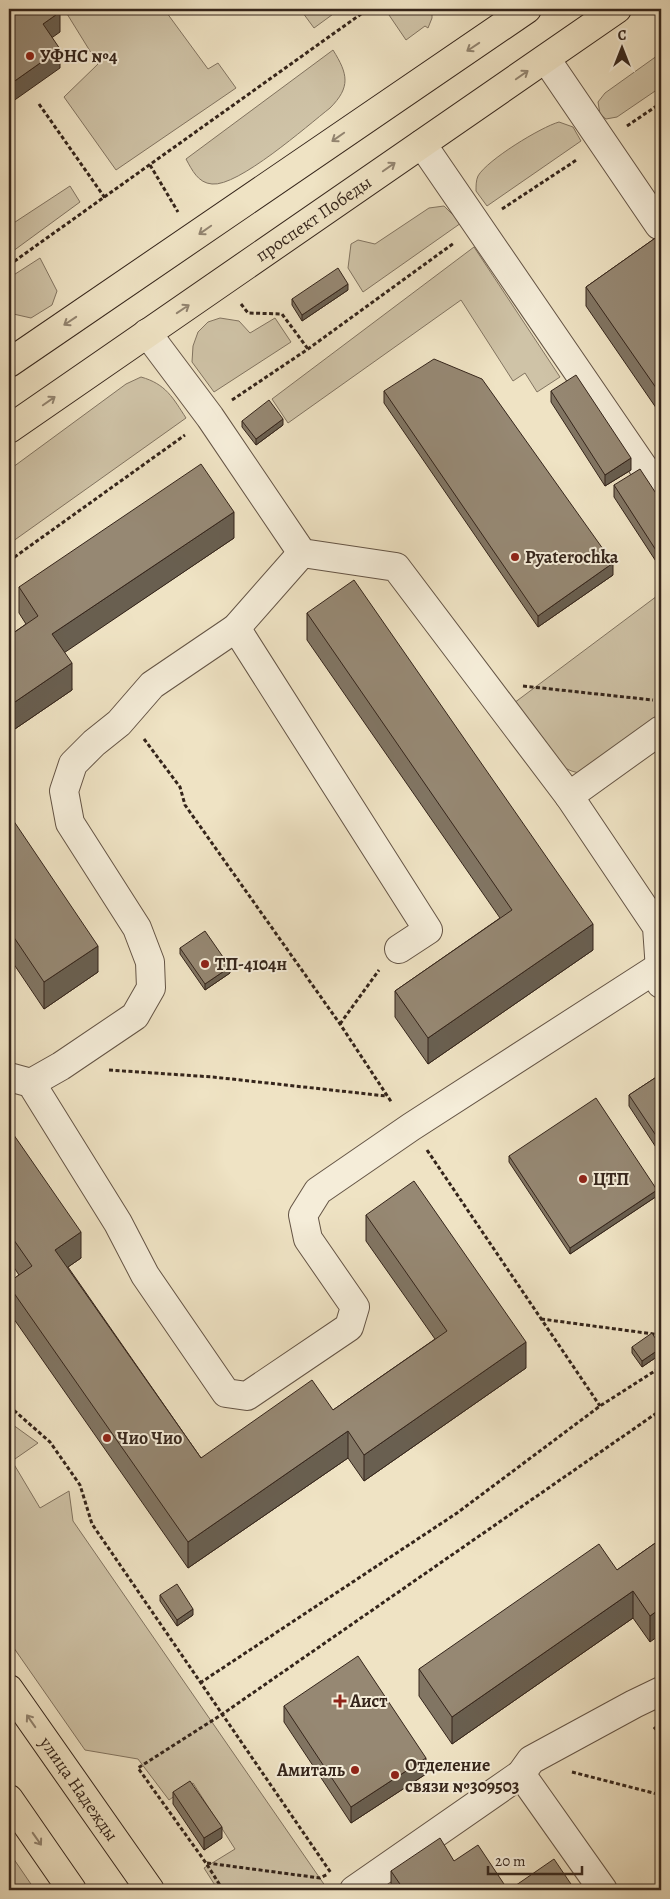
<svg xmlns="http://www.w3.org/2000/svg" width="670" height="1899" viewBox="0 0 670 1899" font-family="Alegreya,serif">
<rect width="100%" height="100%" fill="#efe3c4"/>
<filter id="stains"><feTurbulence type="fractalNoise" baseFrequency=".004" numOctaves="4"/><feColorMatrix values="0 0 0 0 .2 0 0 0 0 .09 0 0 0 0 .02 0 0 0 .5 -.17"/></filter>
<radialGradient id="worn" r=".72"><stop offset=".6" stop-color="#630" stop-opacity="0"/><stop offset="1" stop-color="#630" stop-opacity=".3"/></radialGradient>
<g fill="#cfc3a7" stroke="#827461">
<polygon points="64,9 164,9 208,69 218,63 236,88 116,170 64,97 98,64"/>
<polygon points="300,9 340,9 314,28"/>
<polygon points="397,9 432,9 432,18 428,28 425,26 406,40 389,15"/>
<path d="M333 50C348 74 351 87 330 108 307 126 238 187 212 184 198 183 192 170 186 159Z"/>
<polygon points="661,53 661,87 617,117 606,119 600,114 598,102 605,93"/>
<path d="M559 122 573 127 581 141 487 206 476 191C476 186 476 180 478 176 487 160 541 127 559 122Z"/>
<polygon points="70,186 80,202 9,254 9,226"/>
<polygon points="444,206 461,223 363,292 348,268 351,244 358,240 375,244 429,208"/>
<polygon points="474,247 560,377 537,392 525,373 513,381 461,300 288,423 272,399"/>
<polygon points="40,258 57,291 52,305 31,318 9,313 9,278"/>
<polygon points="220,318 239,321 250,333 275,318 291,342 214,392 192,362 193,346 198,332 208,322"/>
<path d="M141 377C166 384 173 398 186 418L9 544V470L126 384Z"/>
<path d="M661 593V720L583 773C553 774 530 726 514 703Z"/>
<polygon points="9,1422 38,1443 12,1461 40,1508 69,1491 73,1521 328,1890 218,1890 204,1868 235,1849 193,1783 169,1800 138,1759 85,1750 9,1641"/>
<polygon points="9,1852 35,1890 9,1890"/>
</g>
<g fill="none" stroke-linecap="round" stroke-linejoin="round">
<defs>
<g id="minor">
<polyline points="546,59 659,225"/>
<polyline points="422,144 661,493"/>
<polyline points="147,333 210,417 302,553 396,567 569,796 657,927 661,984"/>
<polyline points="236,628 428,930 399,949"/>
<polyline points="569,796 661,730"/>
<polyline points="9,1077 31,1083 118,1223 145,1275 226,1393 247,1396 349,1327 355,1307 308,1239 303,1215 318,1191 411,1127 659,967"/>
<polyline points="31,1083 61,1066 135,1016 151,988 150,962 137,928 70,823 64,791 73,764 94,743 119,723 152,685 236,628 302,553"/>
<polyline points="521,1774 603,1890"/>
<polyline points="354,1890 521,1774 531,1760 634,1704 661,1691"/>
</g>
<g id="major">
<polyline points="9,363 527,9"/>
<path id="s1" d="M9 429 617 9"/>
<path id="s2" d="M9 1689 150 1890"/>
<polyline points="9,1799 72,1890"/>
</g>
</defs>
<use href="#minor" stroke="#645445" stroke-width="30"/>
<use href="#major" stroke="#35251b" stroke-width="30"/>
<g stroke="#35251b" stroke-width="3" stroke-dasharray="4 2.5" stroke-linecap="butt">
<polyline points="39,104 105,198"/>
<polyline points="627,126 661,103"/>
<polyline points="150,165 178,212"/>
<polyline points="502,209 578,159"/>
<polyline points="9,265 368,9"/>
<polyline points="241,304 248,313 282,314 308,349"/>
<polyline points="232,400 308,349 454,243"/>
<polyline points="9,561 185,435"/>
<polyline points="523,686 653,700"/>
<polyline points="144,739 180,787 185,805 340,1024 392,1103"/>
<polyline points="340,1024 379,970"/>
<polyline points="109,1070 213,1077 386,1096"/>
<polyline points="427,1150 600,1406"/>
<polyline points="541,1319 661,1335"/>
<polyline points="9,1406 50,1442 80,1485 92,1524 331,1873"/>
<polyline points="200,1683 457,1513 600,1406 661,1367"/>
<polyline points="654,1727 661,1735"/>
<polyline points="572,1772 661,1795"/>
<polyline points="207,1863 320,1878 328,1874"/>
<polyline points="223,1890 206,1863 138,1768 221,1715 661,1410"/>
</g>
<use href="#minor" stroke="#f5edd9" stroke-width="28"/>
<use href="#major" stroke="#efe3c4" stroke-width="28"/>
</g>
<g fill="#817563" stroke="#35251b">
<polygon points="661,234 661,415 586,306 586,287"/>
<polygon points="348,290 302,321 292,305 292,299"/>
<polygon points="384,391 613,575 538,627 384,403"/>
<polygon points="551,391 631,470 605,486 551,402"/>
<polygon points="242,421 283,425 256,445 242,427"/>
<polygon points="614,485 661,501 661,569 614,497"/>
<polygon points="234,538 64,652 72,690 9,733 9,636 26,624 19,613 19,587"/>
<polygon points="307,613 593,950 428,1064 395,1017 395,991 500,918 307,640"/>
<polygon points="9,814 98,972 44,1009 9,957"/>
<polygon points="180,948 230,973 205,990 180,954"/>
<polygon points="661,1074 661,1155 629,1106 629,1095"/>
<polygon points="9,1128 81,1258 68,1267 201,1458 333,1410 435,1339 366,1241 366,1215 526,1368 364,1481 348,1458 188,1568 9,1312 9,1282 19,1275 9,1260"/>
<polygon points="509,1156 657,1196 570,1254 509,1162"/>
<polygon points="632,1347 661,1347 661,1354 642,1367 632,1353"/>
<polygon points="661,1539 650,1642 633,1618 452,1744 419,1696 419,1669 617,1570"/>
<polygon points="160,1595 193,1615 177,1626 160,1601"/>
<polygon points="284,1706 426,1774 351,1823 284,1722"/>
<polygon points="173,1792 222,1838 204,1850 173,1804"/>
<polygon points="454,1861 508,1890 393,1890 391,1887 391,1871"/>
</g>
<g fill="#695f50" stroke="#35251b">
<polygon points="60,12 60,32 43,44 43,24"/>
<polygon points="60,49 60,68 9,104 9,85"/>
<polygon points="348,284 348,290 302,321 302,315"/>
<polygon points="283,419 283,425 256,445 256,439"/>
<polygon points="631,458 631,470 605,486 605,475"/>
<polygon points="234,512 234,538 52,661 52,634"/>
<polygon points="613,563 613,575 538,627 538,616"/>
<polygon points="72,663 72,690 9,733 9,706"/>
<polygon points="593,924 593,950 428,1064 428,1038"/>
<polygon points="98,946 98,972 44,1009 44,982"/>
<polygon points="230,967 230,973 205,990 205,984"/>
<polygon points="657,1190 657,1196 570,1254 570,1248"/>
<polygon points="81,1232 81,1258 55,1276 55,1250"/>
<polygon points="526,1342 526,1368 364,1481 364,1455"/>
<polygon points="661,1348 661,1354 642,1367 642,1361"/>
<polygon points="348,1431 348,1458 188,1568 188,1542"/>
<polygon points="633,1591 633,1618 452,1744 452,1717"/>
<polygon points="661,1608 661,1634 650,1642 650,1616"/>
<polygon points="193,1609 193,1615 177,1626 177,1620"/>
<polygon points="426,1758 426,1774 351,1823 351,1807"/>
<polygon points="222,1827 222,1838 204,1850 204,1838"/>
</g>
<g fill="#968873" stroke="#35251b">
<polygon points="9,9 58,9 60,12 43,24 60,49 9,85"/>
<polygon points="661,234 661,395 586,287"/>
<polygon points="338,268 348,284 302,315 292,299"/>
<polygon points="434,359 482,379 613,563 538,616 384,391"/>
<polygon points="576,375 631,458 605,475 551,391"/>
<polygon points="269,400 283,419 256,439 242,421"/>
<polygon points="201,464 234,512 52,634 72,663 9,706 9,636 38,616 19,587"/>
<polygon points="640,469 661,501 661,558 614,485"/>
<polygon points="354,580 593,924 428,1038 395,991 512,910 307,613"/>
<polygon points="9,814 98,946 44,982 9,930"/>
<polygon points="205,931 230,967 205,984 180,948"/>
<polygon points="661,1074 661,1143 629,1095"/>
<polygon points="596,1098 657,1190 570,1248 509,1156"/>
<polygon points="9,1128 81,1232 55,1250 201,1458 312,1380 333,1410 447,1331 366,1215 414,1181 526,1342 364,1455 348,1431 188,1542 9,1286 9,1282 32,1266 9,1233"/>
<polygon points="652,1333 661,1347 661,1348 642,1361 632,1347"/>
<polygon points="661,1539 661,1608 650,1616 633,1591 452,1717 419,1669 599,1544 617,1570"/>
<polygon points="177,1584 193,1609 177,1620 160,1595"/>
<polygon points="358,1656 426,1758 351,1807 284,1706"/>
<polygon points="190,1781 222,1827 204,1838 173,1792"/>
<polygon points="440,1838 454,1861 478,1845 508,1890 404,1890 391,1871"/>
<polygon points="554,1859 575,1890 509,1890"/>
</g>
<defs><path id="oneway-shaft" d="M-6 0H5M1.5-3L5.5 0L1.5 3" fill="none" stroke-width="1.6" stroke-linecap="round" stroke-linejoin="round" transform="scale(1.25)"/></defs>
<g stroke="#928470">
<use href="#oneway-shaft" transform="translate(473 47) rotate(146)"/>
<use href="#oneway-shaft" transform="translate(522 75) rotate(-35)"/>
<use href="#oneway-shaft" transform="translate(338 137) rotate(145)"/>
<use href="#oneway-shaft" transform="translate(389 167) rotate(-35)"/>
<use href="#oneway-shaft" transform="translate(205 230) rotate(145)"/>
<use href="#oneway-shaft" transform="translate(183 309) rotate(-34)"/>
<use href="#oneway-shaft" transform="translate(70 321) rotate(146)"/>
<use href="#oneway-shaft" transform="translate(49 401) rotate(-35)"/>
<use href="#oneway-shaft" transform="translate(31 1721) rotate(-125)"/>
<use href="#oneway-shaft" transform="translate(37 1839) rotate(55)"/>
</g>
<g fill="#8f2418" stroke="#f5edd9" stroke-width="2">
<circle cx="30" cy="56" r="5"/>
<circle cx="515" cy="557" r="5"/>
<circle cx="205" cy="964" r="5"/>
<circle cx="583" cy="1179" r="5"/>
<circle cx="107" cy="1438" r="5"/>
<path d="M337.5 1693.5h5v5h5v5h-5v5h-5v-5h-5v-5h5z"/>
<circle cx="355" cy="1770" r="5"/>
<circle cx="395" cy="1775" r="5"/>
</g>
<g text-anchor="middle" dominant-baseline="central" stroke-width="4" stroke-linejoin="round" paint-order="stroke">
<g font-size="18" font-weight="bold" fill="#35251b" stroke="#f5edd9" text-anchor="start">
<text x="40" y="56">УФНС №4</text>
<text x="525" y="557">Pyaterochka</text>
<text x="215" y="964">ТП-4104н</text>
<text x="593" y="1179">ЦТП</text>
<text x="117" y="1438">Чио Чио</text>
<text x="350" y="1701">Аист</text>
<text x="405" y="1765">Отделение<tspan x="405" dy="21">связи №309503</tspan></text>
<text x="345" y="1770" text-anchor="end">Амиталь</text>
</g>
<g font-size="18" fill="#35251b" stroke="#f5edd9">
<text stroke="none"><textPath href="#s1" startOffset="370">проспект Победы</textPath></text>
<text stroke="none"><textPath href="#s2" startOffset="122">улица Надежды</textPath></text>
</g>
</g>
<rect width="670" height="1899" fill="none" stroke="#efe3c4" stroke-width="30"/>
<rect x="10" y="10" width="650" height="1879" fill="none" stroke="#35251b" stroke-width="2.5"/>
<rect x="15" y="15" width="640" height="1869" fill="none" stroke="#35251b"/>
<g transform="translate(622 48)" stroke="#f5edd9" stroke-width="4" paint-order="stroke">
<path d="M0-4L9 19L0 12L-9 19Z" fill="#35251b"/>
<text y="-8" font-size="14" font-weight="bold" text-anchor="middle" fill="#35251b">С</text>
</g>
<path d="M488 1866v8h94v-8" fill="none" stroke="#35251b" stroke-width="2.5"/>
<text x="495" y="1866" font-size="15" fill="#35251b" stroke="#f5edd9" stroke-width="4" paint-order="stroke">20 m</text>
<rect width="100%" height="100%" filter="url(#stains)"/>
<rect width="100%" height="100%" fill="url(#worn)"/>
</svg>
